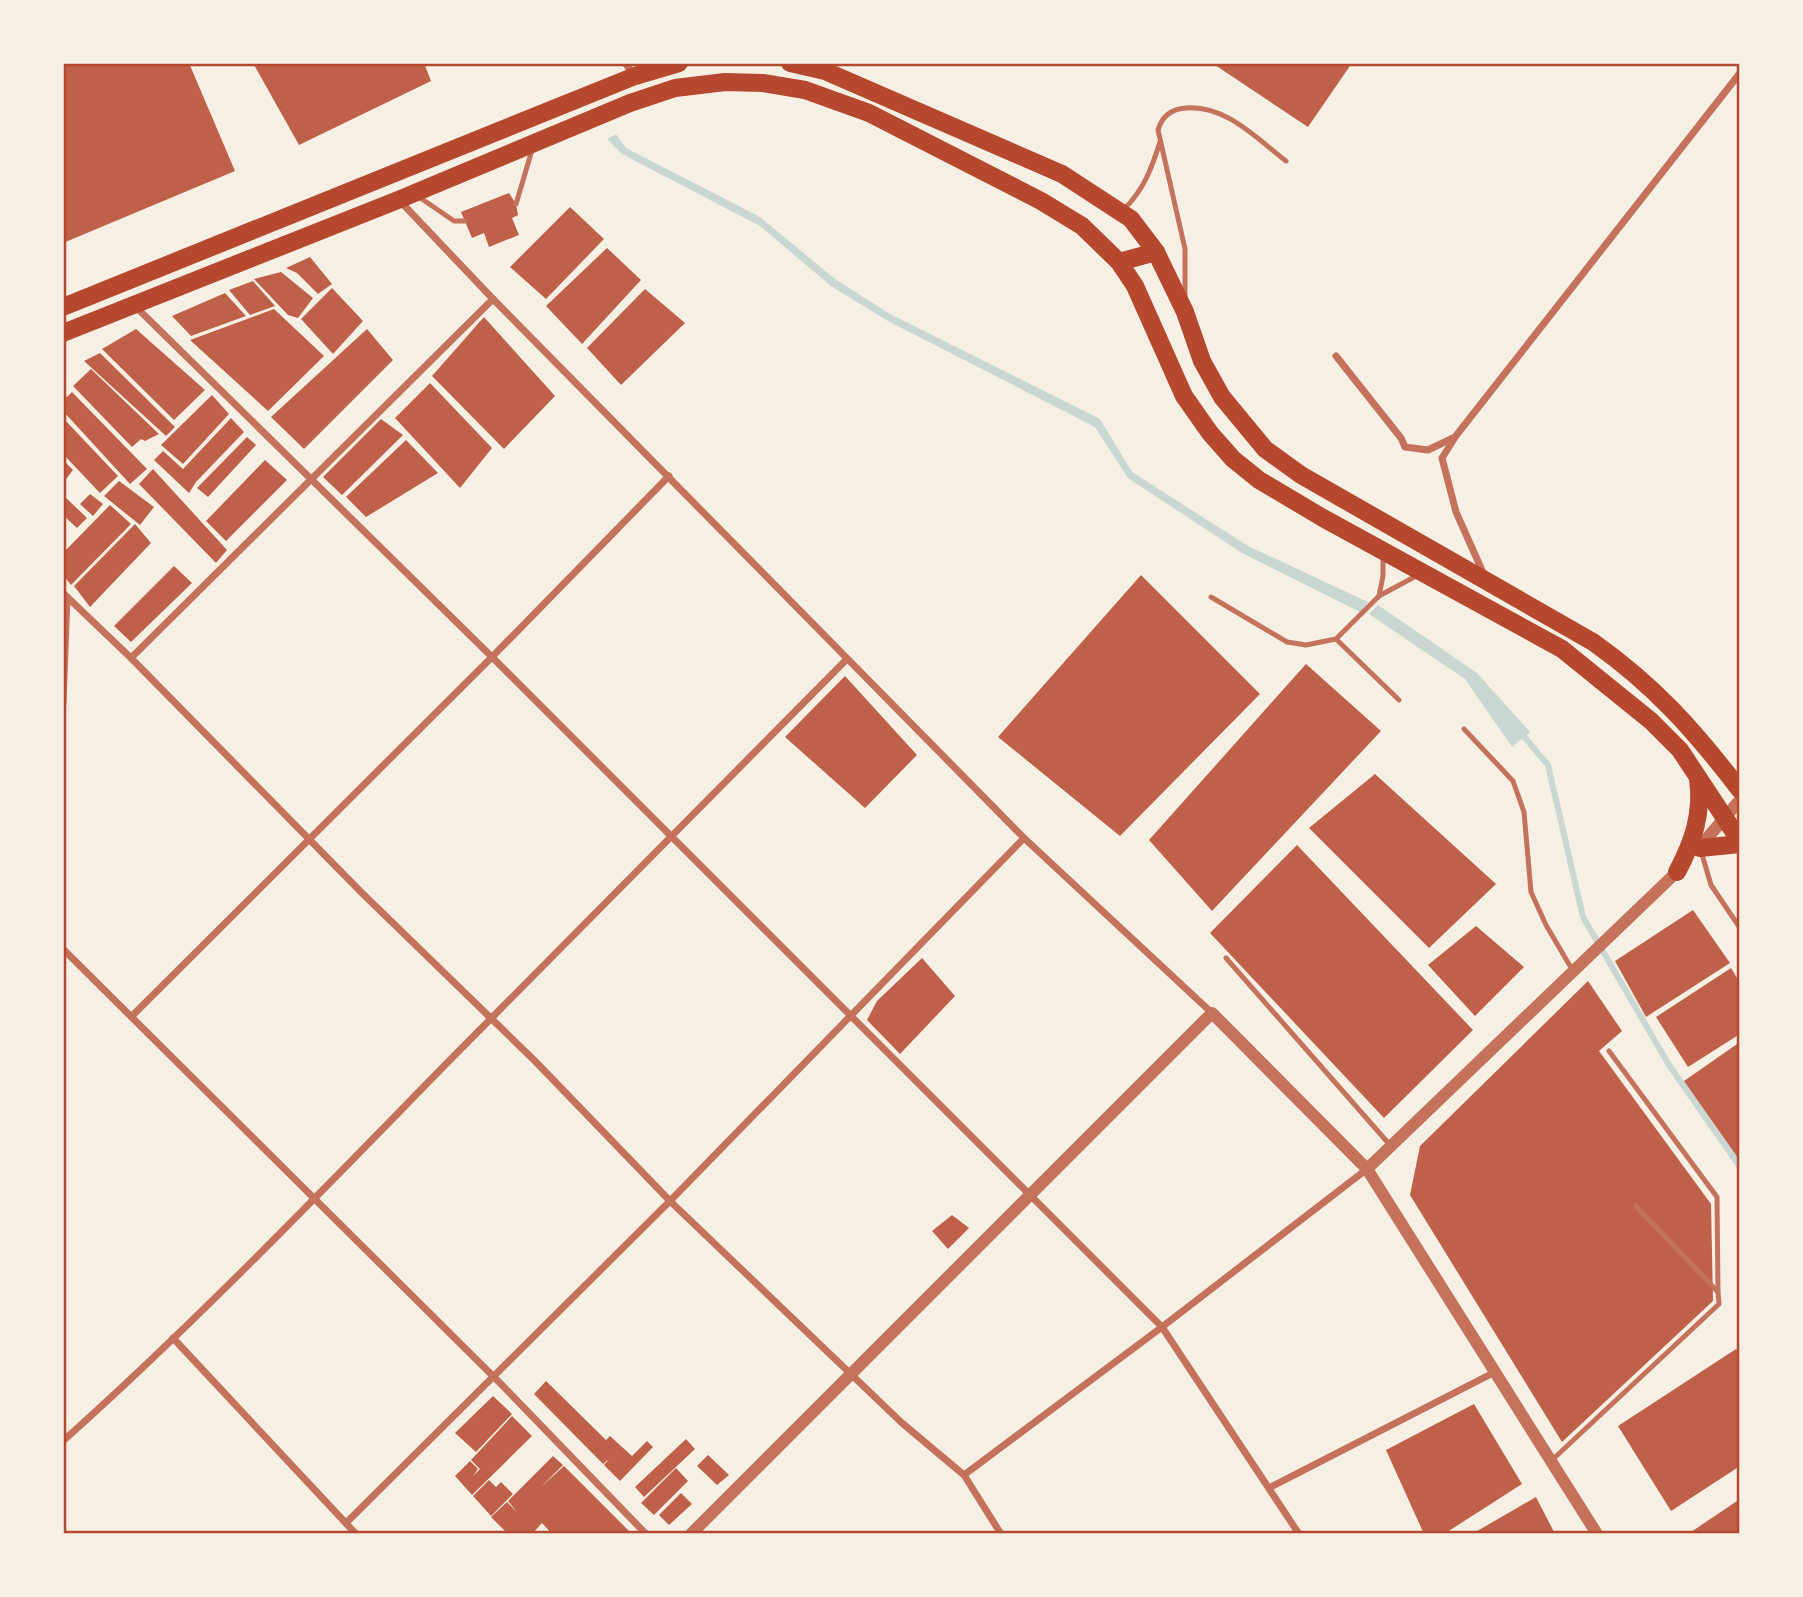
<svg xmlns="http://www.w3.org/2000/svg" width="1803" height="1597" viewBox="0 0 1803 1597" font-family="'Space Grotesk',sans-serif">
<rect width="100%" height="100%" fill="#f6efe4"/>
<g fill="#c9d6d2">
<polygon points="616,134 626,148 760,217 835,279 890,314 1100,419 1132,472 1248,546 1368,602 1360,612 1242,553 1128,478 1095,427 888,321 831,286 760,226 622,154 607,139"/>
<polygon points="1378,605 1477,673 1530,732 1512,747 1465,679 1369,614"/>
</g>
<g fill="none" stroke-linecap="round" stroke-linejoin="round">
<polyline stroke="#c9d6d2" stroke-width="6" points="1520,732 1548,765 1583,917 1669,1065 1740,1167"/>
</g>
<g fill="#bf614a">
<polygon points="63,63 189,63 235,171 63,243"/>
<polygon points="253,63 424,63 431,81 299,145"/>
<polygon points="1212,63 1352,63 1308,127"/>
<polygon points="509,193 516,204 518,215 512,218 519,235 489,247 484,233 472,238 461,212"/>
<polygon points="570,207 604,239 546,299 510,267"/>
<polygon points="607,248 641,280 582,344 546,306"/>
<polygon points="310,257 332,284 318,294 297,273 286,268"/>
<polygon points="281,272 313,298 298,318 288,315 254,279"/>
<polygon points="253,281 275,306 250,315 229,290"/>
<polygon points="332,288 363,321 333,354 301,319"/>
<polygon points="645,289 685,323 621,385 587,348"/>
<polygon points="225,293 246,316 191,336 172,316"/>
<polygon points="274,309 324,356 268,411 190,340"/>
<polygon points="484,317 555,396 504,449 432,376"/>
<polygon points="136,329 205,390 174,420 102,349"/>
<polygon points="367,329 393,360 304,449 271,417"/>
<polygon points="100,353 175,427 166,436 84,361"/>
<polygon points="91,369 159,434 145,441 141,439 132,447 73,386"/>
<polygon points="430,383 492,448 460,488 395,418"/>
<polygon points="72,392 147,469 130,484 63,411 63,401"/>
<polygon points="212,395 229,414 183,464 161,445"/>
<polygon points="63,418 118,476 100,493 63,454"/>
<polygon points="231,418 244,432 196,482 189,493 154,460 163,451 183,469"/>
<polygon points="381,419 403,435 342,495 323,477"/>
<polygon points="247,437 256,445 208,497 197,488"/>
<polygon points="406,440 438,473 366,517 346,497"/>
<polygon points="63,460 73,470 63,483"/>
<polygon points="265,460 287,480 226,541 206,521"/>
<polygon points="153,469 227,550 216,563 139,484"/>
<polygon points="119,481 154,507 140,525 104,496"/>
<polygon points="90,494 103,504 93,516 80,504"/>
<polygon points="63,495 87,518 77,528 63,515"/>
<polygon points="110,505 131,524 71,585 63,575 63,553"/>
<polygon points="135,524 151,543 90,607 74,586"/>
<polygon points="174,566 192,583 131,642 114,626"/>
<polygon points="1141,575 1260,694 1120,836 998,737"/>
<polygon points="1306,664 1381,731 1212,911 1149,840"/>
<polygon points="845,676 917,755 865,808 785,737"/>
<polygon points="1375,774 1496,884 1429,948 1309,828"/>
<polygon points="1297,845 1473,1030 1384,1118 1210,933"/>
<polygon points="1693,910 1730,963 1646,1017 1615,961"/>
<polygon points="1476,926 1524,967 1475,1016 1428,965"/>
<polygon points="922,958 955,996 900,1054 867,1020 877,1001"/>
<polygon points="1731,968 1740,983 1740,1034 1688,1067 1656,1017"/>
<polygon points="1588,981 1622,1031 1599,1051 1711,1204 1713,1301 1562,1442 1410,1195 1420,1146"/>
<polygon points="1740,1042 1740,1161 1684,1081"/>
<polygon points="952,1215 969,1228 948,1249 932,1231"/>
<polygon points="1736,1349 1740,1355 1740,1466 1671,1511 1618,1426"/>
<polygon points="546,1381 606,1440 610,1436 632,1456 647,1441 653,1447 620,1481 604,1465 609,1459 603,1464 534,1394"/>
<polygon points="493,1396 512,1414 476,1452 455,1433"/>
<polygon points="1474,1404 1522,1484 1444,1534 1424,1534 1386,1450"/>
<polygon points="512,1416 532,1436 472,1495 455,1476 470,1461 478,1469 473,1476 480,1469 471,1460"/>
<polygon points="686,1439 695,1449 644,1497 635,1487"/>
<polygon points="708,1455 729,1475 717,1485 697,1466"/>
<polygon points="553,1456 563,1465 541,1487 564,1466 632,1534 552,1534 542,1523 532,1534 508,1534 491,1517 507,1502 517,1512 508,1501"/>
<polygon points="676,1468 688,1481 654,1515 641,1503"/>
<polygon points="489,1480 496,1487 501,1482 513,1494 491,1516 473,1496"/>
<polygon points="681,1493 692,1504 669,1525 659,1515"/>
<polygon points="1536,1497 1555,1534 1472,1534"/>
<polygon points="1740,1499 1740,1534 1688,1534"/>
</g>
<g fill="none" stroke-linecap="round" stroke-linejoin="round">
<g stroke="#c5725c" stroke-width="5">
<polyline points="419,197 454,221 465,221"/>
<polyline points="516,204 532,150"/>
<path d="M1124 209C1144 190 1152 167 1160 142"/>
<path d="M1185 298V249L1158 130C1162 116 1171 109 1186 108 1226 105 1256 138 1286 161"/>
<polyline points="1379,596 1383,576 1383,554"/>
<polyline points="1211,597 1287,642 1306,645 1336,639 1399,700"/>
<polyline points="1336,639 1379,596 1418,575"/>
<polyline points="1464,729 1513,781 1524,812 1531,892 1546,925 1573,971"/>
<polyline points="1701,851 1711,885 1740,928"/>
<polyline points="1226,958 1390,1145"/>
<polyline points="1609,1051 1717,1197 1718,1292"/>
<polyline points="1551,1461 1719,1304 1718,1292 1636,1206"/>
</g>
<g stroke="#c5725c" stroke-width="7">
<polyline points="625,63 634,75"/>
<polyline points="399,200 493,299 1024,838 1212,1013"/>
<polyline points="135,306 492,657 1162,1327 1299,1534"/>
<polyline points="1336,356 1401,438 1405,447 1428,450 1455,437 1740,73"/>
<polyline points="1454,439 1442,458 1456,512 1485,577"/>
<polyline points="63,593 131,658 362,893 535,1061 670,1201 902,1423 964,1475 1001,1534"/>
<polyline points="131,658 493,299"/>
<polyline points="63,703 67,597"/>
<polyline points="63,949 501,1384 646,1534"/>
<polyline points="132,1016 492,657 669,476"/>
<polyline points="173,1338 356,1534"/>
<path d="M63 1441C196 1322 319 1194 444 1066 578 930 712 794 847 659"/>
<polyline points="964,1475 1162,1327 1367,1169"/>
<polyline points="1269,1488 1495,1372"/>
<polyline points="346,1523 670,1201 1024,838"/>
</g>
<g stroke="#c5725c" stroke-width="12">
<polyline points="1697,850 1740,800"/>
<polyline points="1367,1169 1683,866"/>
<polyline points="691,1534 1212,1013 1367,1169 1597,1534"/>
</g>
<g stroke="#b5482f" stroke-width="18">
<path d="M790 63 825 71 1062 174 1131 219 1156 252 1185 312 1202 361 1222 397 1265 449 1301 475 1593 642C1655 686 1694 730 1740 790"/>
<polyline points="1119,262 1156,252"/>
<polyline points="63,307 635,76 679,63"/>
<polyline points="63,333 398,200 630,103 675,88 725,82 763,83 805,90 869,113 1041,201 1082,226 1119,262 1135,286 1184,396 1210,433 1233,459 1259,480 1323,518 1562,649 1651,721 1680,750 1740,841"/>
<polyline points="1700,848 1740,844"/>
<path d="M1677 872C1693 842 1703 813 1698 779"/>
</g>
</g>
<rect width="1803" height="1597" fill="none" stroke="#f6efe4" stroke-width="130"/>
<rect x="65" y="65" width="1673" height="1467" fill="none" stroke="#b5482f" stroke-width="2.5"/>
</svg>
